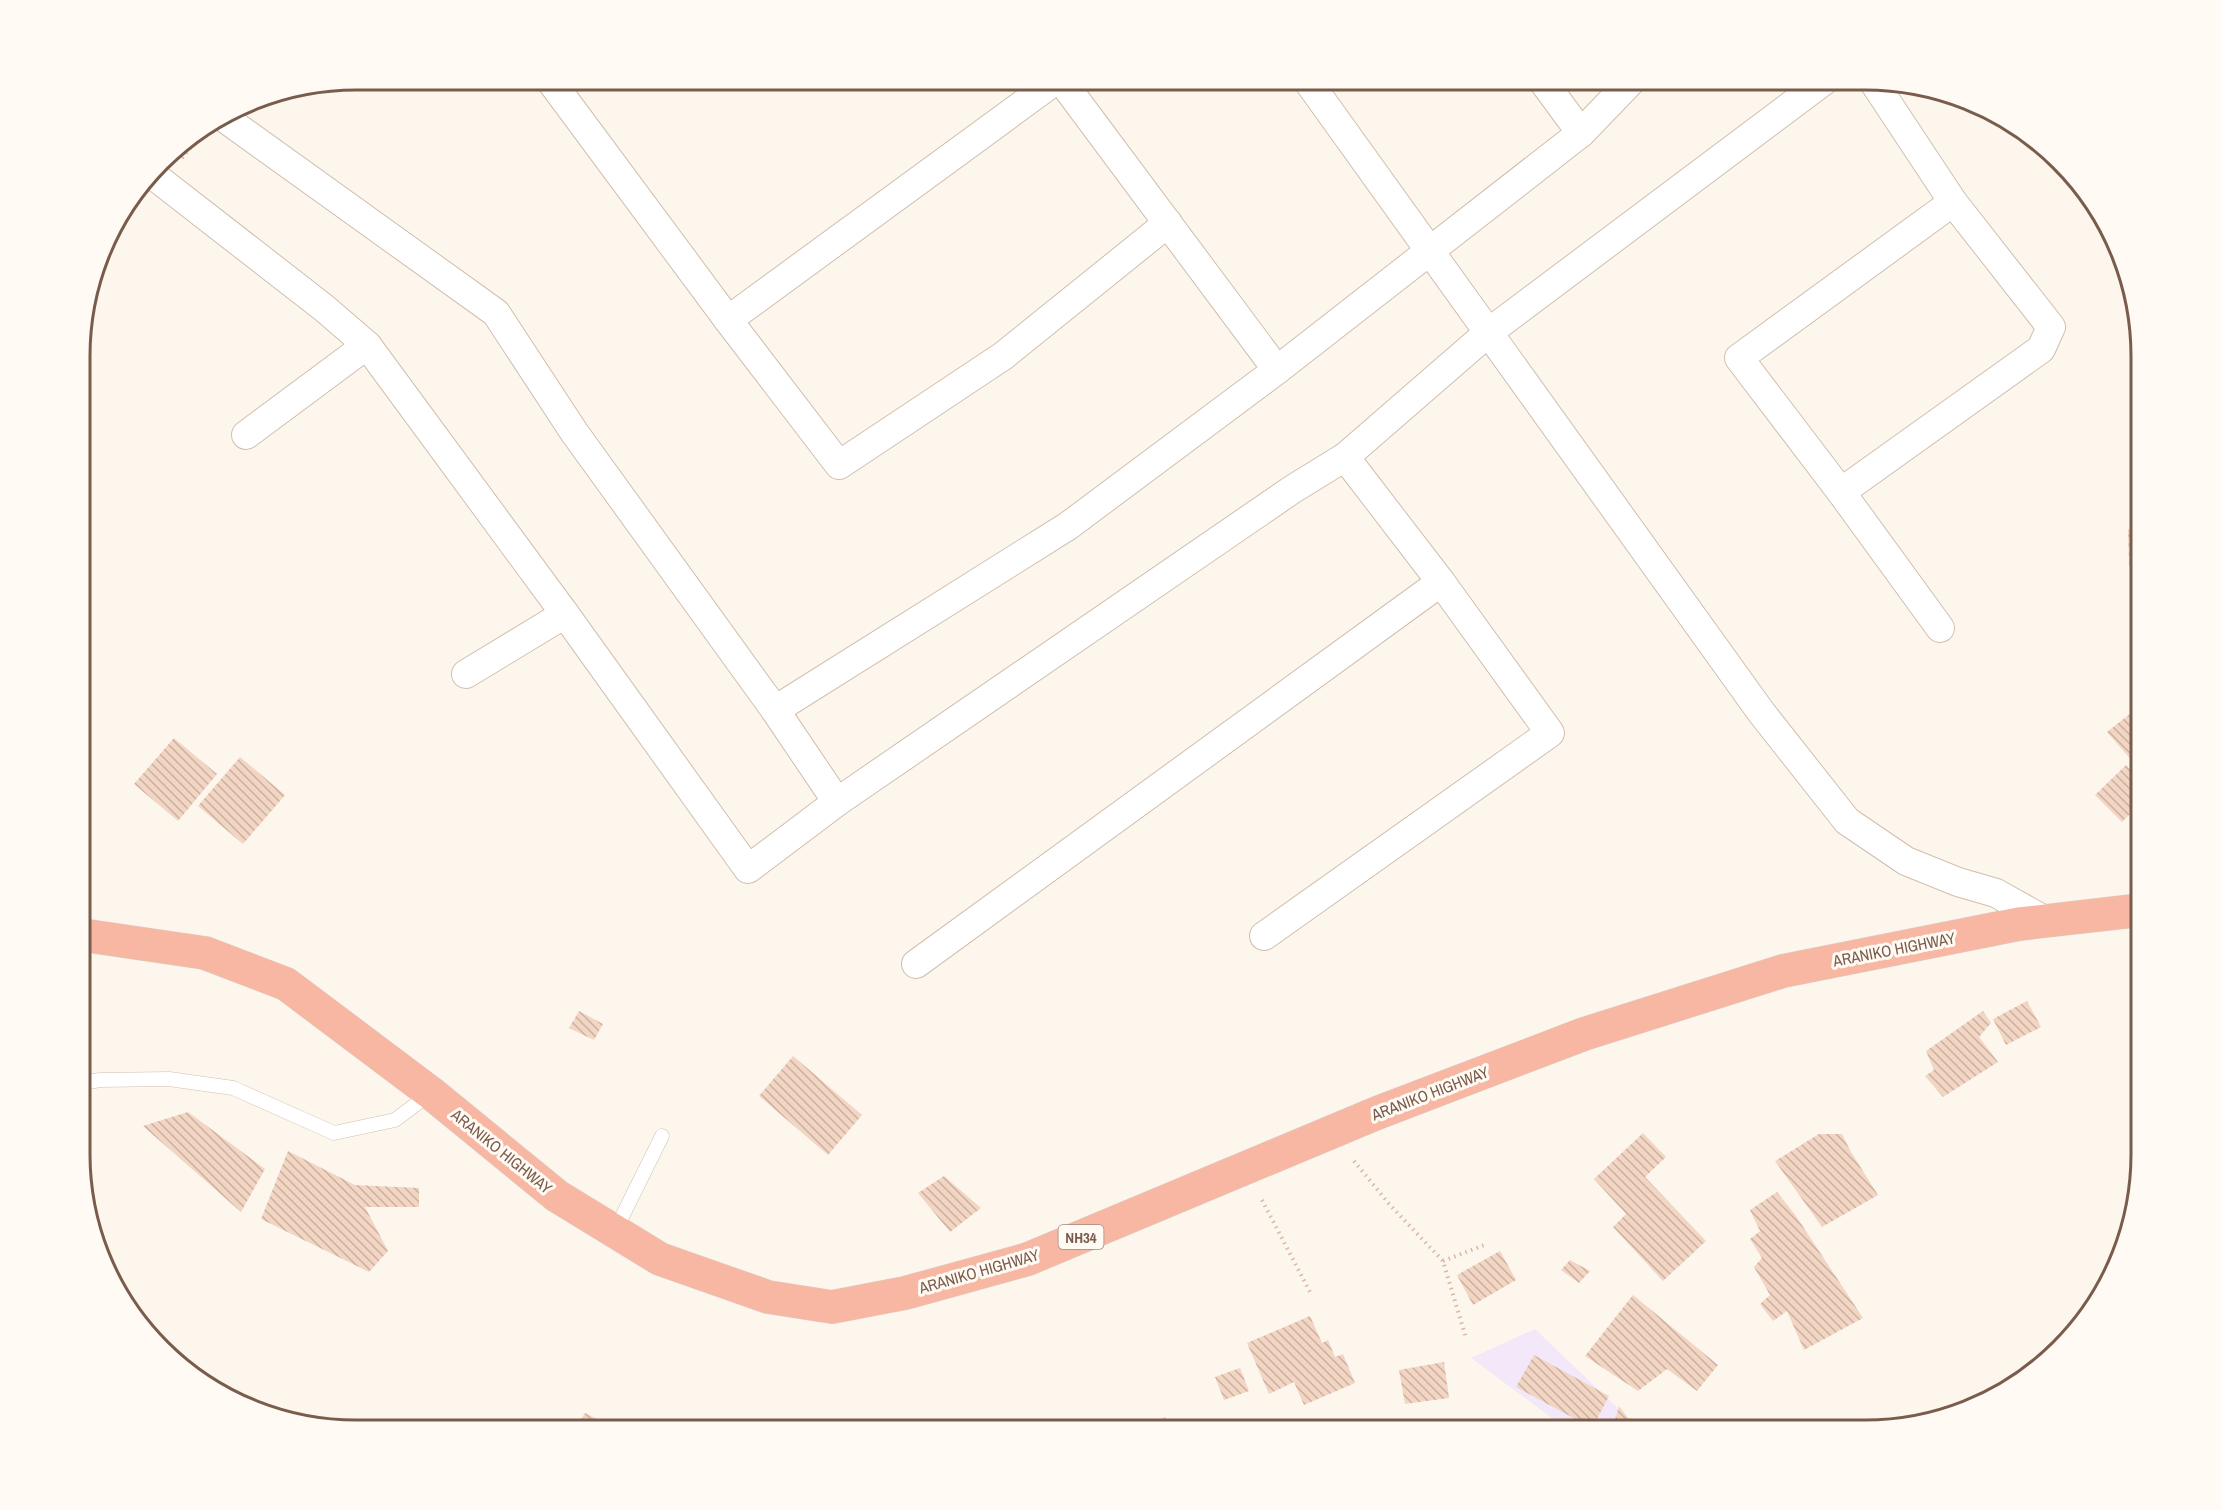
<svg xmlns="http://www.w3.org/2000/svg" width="2221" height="1510" viewBox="0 0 2221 1510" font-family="'Archivo Narrow',sans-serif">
<defs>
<pattern id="building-back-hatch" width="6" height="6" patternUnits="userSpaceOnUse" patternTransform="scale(1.5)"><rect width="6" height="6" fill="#f3d5c3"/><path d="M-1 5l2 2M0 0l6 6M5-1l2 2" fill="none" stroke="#cab0a1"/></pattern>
</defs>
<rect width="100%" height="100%" fill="#fdf6ec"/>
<polygon fill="#f3e8fa" points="1535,1329 1628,1418 1729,1430 1568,1430 1471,1358"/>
<g fill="url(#building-back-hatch)">
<polygon points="2128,529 2141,529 2141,566 2129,566"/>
<polygon points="2141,705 2141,771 2107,732"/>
<polygon points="174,738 217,774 178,821 134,784"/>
<polygon points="240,757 285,795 243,844 198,806"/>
<polygon points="2126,765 2141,780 2141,803 2122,822 2095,795"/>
<polygon points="2027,1001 2041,1027 2006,1045 1993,1019"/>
<polygon points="579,1011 603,1024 594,1040 569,1028"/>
<polygon points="1983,1011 1991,1023 1979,1037 1998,1062 1943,1097 1925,1076 1934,1070 1926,1051"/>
<polygon points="793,1056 862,1115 828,1155 759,1096"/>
<polygon points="188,1112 265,1169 241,1212 143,1126"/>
<polygon points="1643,1133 1666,1157 1645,1177 1706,1241 1663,1281 1613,1227 1626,1214 1594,1179"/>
<polygon points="1819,1134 1842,1134 1851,1152 1878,1195 1822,1227 1775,1161"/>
<polygon points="288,1151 355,1185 419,1188 419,1207 365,1207 388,1251 369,1272 261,1219"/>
<polygon points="944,1176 981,1208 950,1232 918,1193"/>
<polygon points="1777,1192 1796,1216 1863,1318 1804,1350 1787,1311 1773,1321 1760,1304 1770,1295 1754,1267 1762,1258 1750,1239 1760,1231 1750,1210"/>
<polygon points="1500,1251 1516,1280 1473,1305 1457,1275"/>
<polygon points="1570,1260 1590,1271 1579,1283 1561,1270"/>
<polygon points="1633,1295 1718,1365 1697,1391 1667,1369 1638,1391 1585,1356"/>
<polygon points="1310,1316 1322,1343 1328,1340 1335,1357 1343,1354 1355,1383 1304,1405 1294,1382 1269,1394 1247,1343"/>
<polygon points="1534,1355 1609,1396 1592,1428 1516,1387"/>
<polygon points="1444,1362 1449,1398 1405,1404 1399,1370"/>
<polygon points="1240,1368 1249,1391 1224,1400 1215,1377"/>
<polygon points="1619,1406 1628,1418 1680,1430 1612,1430"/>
<polygon points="585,1413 619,1430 574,1430"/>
<polygon points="1165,1417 1171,1430 1138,1430"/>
</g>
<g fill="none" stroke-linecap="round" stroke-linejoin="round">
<defs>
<g id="lane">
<polyline points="82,1083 100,1080 169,1079 233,1088 334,1133 395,1120 431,1093"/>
<polyline points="615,1231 662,1136"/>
</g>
<g id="street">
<polyline points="550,80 728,320 839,465 1003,356 1168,223"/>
<polyline points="1061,80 1277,370"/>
<polyline points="1307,80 1761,712 1847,821 1906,861 1958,882 1996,893 2046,921"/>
<polyline points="1542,80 1581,133"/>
<polyline points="223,117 496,313 574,432 775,710 837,802"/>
<polyline points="153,175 324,308 367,345 565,614 748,869 837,802 1293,489 1345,457 1489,332 1825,80"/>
<polyline points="728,320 1056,80"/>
<polyline points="246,435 367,345"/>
<polyline points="1841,492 2041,349 2051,327 1953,202 1873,81"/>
<polyline points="1940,628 1841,492 1739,358 1953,202"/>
<polyline points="466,674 565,614"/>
<polyline points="775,710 1068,526 1277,370 1581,133 1632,80"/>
<polyline points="1264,936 1550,733 1441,582 1345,457"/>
<polyline points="916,964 1441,582"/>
</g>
<polyline id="highway" points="82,935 205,953 286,984 431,1093 557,1196 660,1259 768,1297 832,1307 905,1293 1028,1259 1377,1113 1584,1034 1783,971 2019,924 2141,910"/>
</defs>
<use href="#lane" stroke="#d1beb0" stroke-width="15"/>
<use href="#street" stroke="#d1beb0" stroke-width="30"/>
<use href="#highway" stroke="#dad1cd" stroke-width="34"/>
<g stroke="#d9b8a5" stroke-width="4" stroke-dasharray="1.5 4.5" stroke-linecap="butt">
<polyline points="182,158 198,138"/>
<polyline points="1354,1161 1390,1205 1443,1261 1466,1338"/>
<polyline points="1262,1200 1310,1292"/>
<polyline points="1443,1261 1487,1244"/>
</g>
<use href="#lane" stroke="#fff" stroke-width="14"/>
<use href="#street" stroke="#fff" stroke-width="28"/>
<use href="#highway" stroke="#f7b7a3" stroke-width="33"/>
</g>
<g text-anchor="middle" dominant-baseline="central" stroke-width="6" stroke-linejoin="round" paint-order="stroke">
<rect fill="#fffaf3" stroke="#a28b7f" stroke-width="1.5" x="1058.5" y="1225" width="45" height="24" rx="4.5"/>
<g font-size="15" font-weight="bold" fill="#7a5c4d">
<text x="1081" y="1237">NH34</text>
</g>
<g font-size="16" fill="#7a5c4d" stroke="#fffaf3">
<text transform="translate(1894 949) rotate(-11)">ARANIKO HIGHWAY</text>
<text transform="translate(1430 1093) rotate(-21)">ARANIKO HIGHWAY</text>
<text transform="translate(502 1151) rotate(39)">ARANIKO HIGHWAY</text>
<text transform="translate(979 1271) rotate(-16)">ARANIKO HIGHWAY</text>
</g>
</g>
<path d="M0 0H2221V1510H0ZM356 90H1865A266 266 0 0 1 2131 356V1154A266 266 0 0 1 1865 1420H356A266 266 0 0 1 90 1154V356A266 266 0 0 1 356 90Z" fill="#fffaf3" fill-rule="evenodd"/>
<path fill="none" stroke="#7a5c4d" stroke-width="3" d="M356 90H1865A266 266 0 0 1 2131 356V1154A266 266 0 0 1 1865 1420H356A266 266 0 0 1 90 1154V356A266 266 0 0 1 356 90Z"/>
</svg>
